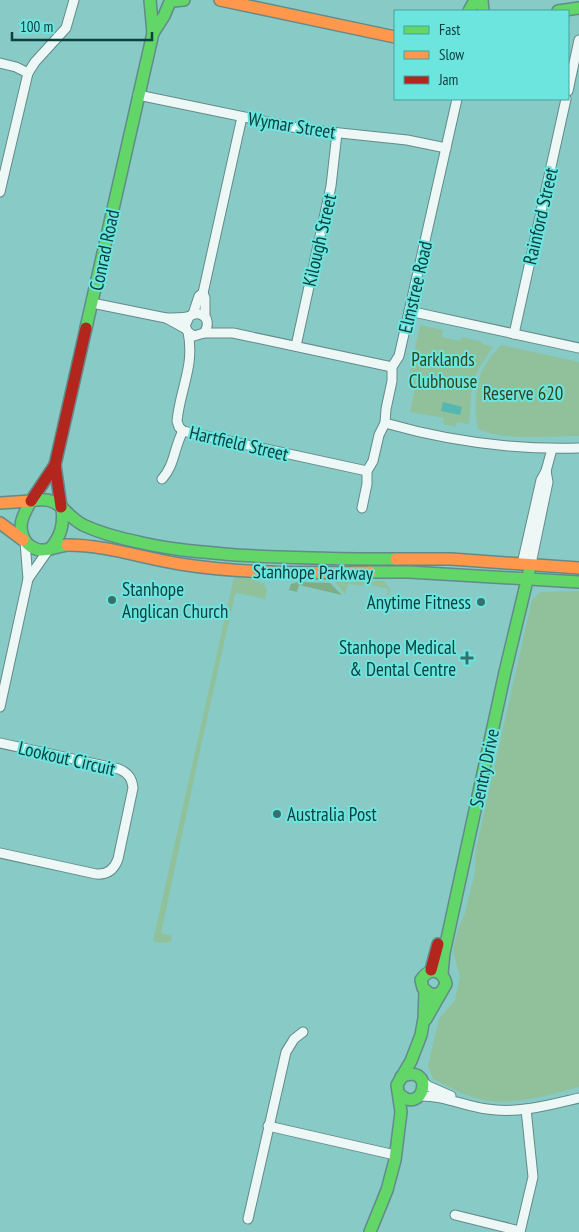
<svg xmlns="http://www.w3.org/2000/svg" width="579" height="1232" viewBox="0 0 579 1232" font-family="'PT Sans Narrow',sans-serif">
<rect width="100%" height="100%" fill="#88cac6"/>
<g fill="#90c19b">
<polygon points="420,325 443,330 442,337 460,341 462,337 483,342 482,344 493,347 479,368 472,385 469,424 457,422 456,427 443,424 444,418 410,412 415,387 407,385"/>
<path d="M501 345 579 362V436C550 436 505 441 478 429 474 409 474 385 484 367 488 359 495 353 501 345Z"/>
<polygon points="234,577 254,579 261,583 263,582 267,590 265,599 237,593 235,594 201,746 161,933 172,936 171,942 162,943 153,941"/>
<polygon points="384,581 390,589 389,595 387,595 388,589 364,583 363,586 348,584 345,594 335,582"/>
<path d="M579 591V1087C547 1095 512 1107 479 1099 464 1095 447 1086 433 1079L428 1066 439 1019 455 1000 460 977 453 951 458 929 465 913 475 872 476 849 532 600 541 592Z"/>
</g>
<polygon fill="#7eae88" points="298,582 330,583 342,595 299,585 297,592 289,590 291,584"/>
<polygon fill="#55b6b2" points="443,402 462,407 460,415 441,411"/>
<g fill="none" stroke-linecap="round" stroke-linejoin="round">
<defs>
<g id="street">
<polyline points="0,63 16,67 28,73"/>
<polyline points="568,91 579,40"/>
<polyline points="138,95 302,129 407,140 446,148"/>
<polyline points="0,192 28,73 35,62 66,28 74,0"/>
<polyline points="203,293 205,298 205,317"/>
<polyline points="92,303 166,318 186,329"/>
<polyline points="409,311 579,348"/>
<polyline points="193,314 199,296 203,293 242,117"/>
<path d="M166 318C172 318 180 318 187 317 191 316 194 313 199 314 209 316 209 326 204 333L194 336 188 332 185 326 189 317"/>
<path d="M188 332C195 366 180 389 177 421L179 427 183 431 367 471"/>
<polyline points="204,333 233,333 392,367"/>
<polyline points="514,334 566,99"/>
<polyline points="296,346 331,186 337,133"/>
<path d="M385 423C448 441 514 450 579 448"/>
<polyline points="367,471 373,461 379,435 385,423 386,409 392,381 392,367 399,356 457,99"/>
<path d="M162 479C175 465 174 447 183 431"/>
<polyline points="362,508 367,484 367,471"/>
<polyline points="522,564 541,480 546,471 552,449"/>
<polyline points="531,564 548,482 546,471"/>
<polyline points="28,579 49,549"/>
<polyline points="0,707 28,579 25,542"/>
<path d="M0 743 119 769C128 773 132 778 133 788L118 859C114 870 107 875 96 874L0 853"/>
<polyline points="422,1081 428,1086 451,1096"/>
<path d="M419 1096C443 1095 464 1106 487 1109 518 1114 549 1105 579 1098"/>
<polyline points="268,1126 395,1155"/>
<polyline points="455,1215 520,1231"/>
<polyline points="248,1219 286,1052 294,1039 303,1032"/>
<polyline points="520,1232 533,1177 526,1109"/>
</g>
<g id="fast">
<polyline points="482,0 483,11"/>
<polyline points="172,1 184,0"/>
<polyline points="469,11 475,0"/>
<polyline points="558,11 579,8"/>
<polyline points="153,33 164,16 169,4"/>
<polyline points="86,328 153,33 150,0"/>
<path d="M67 545C59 546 48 551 39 550 34 549 28 545 26 542 16 527 23 515 31 501 62 495 61 513 83 525 100 533 119 538 138 542 170 550 203 552 236 555 289 558 342 559 396 559"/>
<path d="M50 549C61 536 64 525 62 508"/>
<polyline points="370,572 409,572 579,582"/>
<polyline points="442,973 444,953 505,672 529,572"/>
<path d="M426 1019 446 984C443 969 429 967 421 980L423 988 431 995 440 993"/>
<path d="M399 1094C424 1117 436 1062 401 1077"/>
<polyline points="370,1232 387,1190 395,1160 401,1112 397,1085 411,1061 421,1035 424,1018 425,991"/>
</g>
<g id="slow">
<polyline points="220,0 395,37"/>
<polyline points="0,503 31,501"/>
<polyline points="0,523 23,540"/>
<path d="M67 545C106 545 142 558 180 564 242 574 307 573 370 572"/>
<polyline points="396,559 451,559 579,568"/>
</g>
<g id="jam">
<polyline points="31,501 55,465"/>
<polyline points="61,507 55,465 86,328"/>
<polyline points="431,970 438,944"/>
</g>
</defs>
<use href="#street" stroke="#628b89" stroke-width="11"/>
<use href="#fast" stroke="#628b89" stroke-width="14"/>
<use href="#slow" stroke="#628b89" stroke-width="14"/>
<use href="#jam" stroke="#628b89" stroke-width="14"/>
<use href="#street" stroke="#edf7f6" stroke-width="9"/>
<use href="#fast" stroke="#63d668" stroke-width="11"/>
<use href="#slow" stroke="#ff974d" stroke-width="11"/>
<use href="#jam" stroke="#b3261e" stroke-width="11"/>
</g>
<g fill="#36716e" stroke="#6de5df" stroke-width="2">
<circle cx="112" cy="600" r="5"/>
<circle cx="481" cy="602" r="5"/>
<path d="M464.5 650.5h5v5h5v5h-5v5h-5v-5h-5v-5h5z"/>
<circle cx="277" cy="814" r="5"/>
</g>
<g text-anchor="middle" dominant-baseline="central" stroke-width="4" stroke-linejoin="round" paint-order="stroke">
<g font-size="19" fill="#0a413f" stroke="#6de5df">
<text transform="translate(292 125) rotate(9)">Wymar Street</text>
<text transform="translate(540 216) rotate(-77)">Rainford Street</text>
<text transform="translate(319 240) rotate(-77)">Kilough Street</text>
<text transform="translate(104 250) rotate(-78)">Conrad Road</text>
<text transform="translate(415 287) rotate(-77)">Elmstree Road</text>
<text transform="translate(239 443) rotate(13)">Hartfield Street</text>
<text transform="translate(313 572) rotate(1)">Stanhope Parkway</text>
<text transform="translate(67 758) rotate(13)">Lookout Circuit</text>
<text transform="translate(484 768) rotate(-78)">Sentry Drive</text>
</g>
<g font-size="19" fill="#2f4516" stroke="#6de5df">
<text x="443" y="359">Parklands<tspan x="443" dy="22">Clubhouse</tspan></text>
<text x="523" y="393">Reserve 620</text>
</g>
<g font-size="19" fill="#0a413f" stroke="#6de5df" text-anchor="start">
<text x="122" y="589">Stanhope<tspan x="122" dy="22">Anglican Church</tspan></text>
<text x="471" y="602" text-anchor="end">Anytime Fitness</text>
<text x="456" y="647" text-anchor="end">Stanhope Medical<tspan x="456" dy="22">&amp; Dental Centre</tspan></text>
<text x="287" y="814">Australia Post</text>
</g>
</g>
<rect x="394" y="10" width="175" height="90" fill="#6de5df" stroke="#45a39f"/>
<rect x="404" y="26" width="25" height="8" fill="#63d668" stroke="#45a39f"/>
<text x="439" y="35" font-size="15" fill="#0a413f">Fast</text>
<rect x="404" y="51" width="25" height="8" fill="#ff974d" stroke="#45a39f"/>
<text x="439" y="60" font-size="15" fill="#0a413f">Slow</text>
<rect x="404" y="76" width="25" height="8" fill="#b3261e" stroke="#45a39f"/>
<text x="439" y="85" font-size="15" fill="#0a413f">Jam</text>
<path d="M12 32v8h140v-8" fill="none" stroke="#0a413f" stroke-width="2.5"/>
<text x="20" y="32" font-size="15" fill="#0a413f" stroke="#6de5df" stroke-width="4" paint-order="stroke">100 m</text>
</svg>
